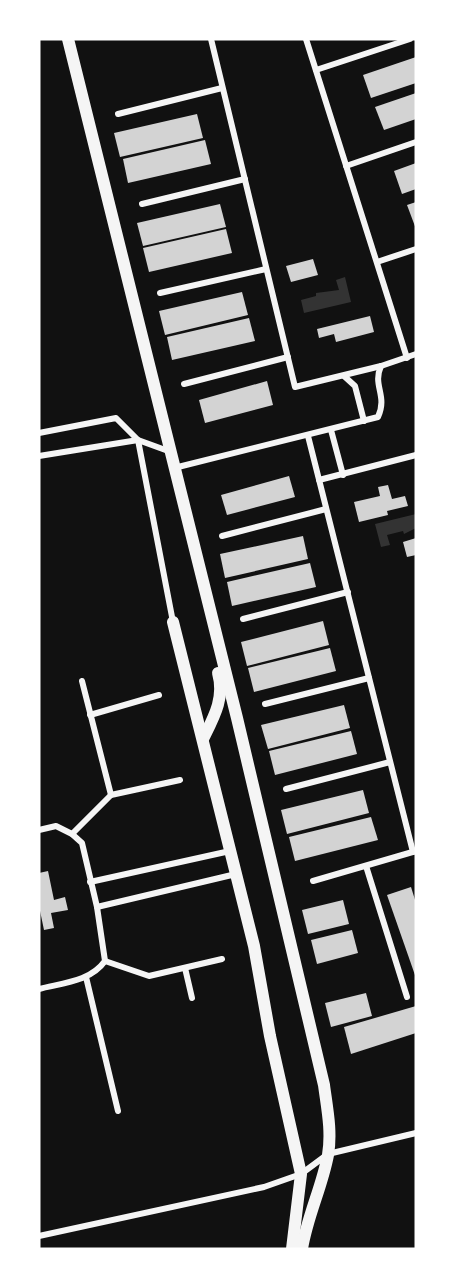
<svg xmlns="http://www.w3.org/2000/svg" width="455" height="1288" viewBox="0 0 455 1288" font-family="Lato,sans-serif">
<rect width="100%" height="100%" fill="#111"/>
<g fill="#333">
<polygon points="345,277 351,302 304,313 301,300 316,296 316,293 339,290 336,280"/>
<polygon points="416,514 416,528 404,534 403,531 387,535 390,545 381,547 375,524"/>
</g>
<g fill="#d3d3d3">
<polygon points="416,57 416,83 371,98 363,75"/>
<polygon points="416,93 416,119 384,130 375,107"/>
<polygon points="197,114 203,138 120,157 114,133"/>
<polygon points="205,140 211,164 128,183 123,159"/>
<polygon points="416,163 416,189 402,194 394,171"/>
<polygon points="416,202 416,229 407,205"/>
<polygon points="220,204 226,227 143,246 137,223"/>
<polygon points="226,229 232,253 149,272 143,248"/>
<polygon points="313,259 318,275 291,282 286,266"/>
<polygon points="242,292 248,315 165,335 159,311"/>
<polygon points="370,316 374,332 336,342 334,334 319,338 317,329"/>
<polygon points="249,318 255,341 172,360 167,337"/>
<polygon points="267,381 273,405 205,423 199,400"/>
<polygon points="289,476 295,497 227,515 221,495"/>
<polygon points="388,485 392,499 405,496 408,506 387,511 388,515 359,522 354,502 380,496 378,487"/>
<polygon points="303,536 308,559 225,578 220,554"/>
<polygon points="416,538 416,555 407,557 403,542"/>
<polygon points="310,563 316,587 232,606 227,582"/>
<polygon points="323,621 329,645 247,666 241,642"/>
<polygon points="330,648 336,671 254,692 248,668"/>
<polygon points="344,705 350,728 268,749 261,725"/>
<polygon points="351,731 357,754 275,775 269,751"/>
<polygon points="363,790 369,813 287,834 281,810"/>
<polygon points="371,817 378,840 295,861 289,837"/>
<polygon points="48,871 54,900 65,897 68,910 51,913 54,928 44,930 39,906 39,873"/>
<polygon points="411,887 416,903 416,978 387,895"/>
<polygon points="343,900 349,924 308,934 302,910"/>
<polygon points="352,930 358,953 317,964 311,940"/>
<polygon points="366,993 372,1016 331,1027 325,1003"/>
<polygon points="416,1006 416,1033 351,1054 344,1027"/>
</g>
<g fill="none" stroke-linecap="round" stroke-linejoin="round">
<g stroke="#f5f5f5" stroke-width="6">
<polyline points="211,39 295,387 381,366 416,354"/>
<polyline points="306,39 407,358"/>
<polyline points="316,70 410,39"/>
<polyline points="118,114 222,88"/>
<polyline points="346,166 416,142"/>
<polyline points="142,204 245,179"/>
<polyline points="377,262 416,249"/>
<polyline points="160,293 266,269"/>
<polyline points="344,376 355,386 364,421"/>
<polyline points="184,384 288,357"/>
<polyline points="331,430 343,475"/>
<polyline points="39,433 116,418 138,440 173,622"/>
<polyline points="308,436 413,852"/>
<polyline points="39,456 138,440 171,452"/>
<path d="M174 468 378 417C388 395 372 386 381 366"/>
<polyline points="319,480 416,455"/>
<polyline points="222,536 326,509"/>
<polyline points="243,619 348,592"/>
<polyline points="82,681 111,795"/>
<polyline points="265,704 369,678"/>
<polyline points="90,715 159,695"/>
<polyline points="286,789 390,762"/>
<path d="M39 830 56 826 72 834 82 843 97 907 105 961C90 982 62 983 39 989"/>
<polyline points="72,834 111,795 180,780"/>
<polyline points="366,866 407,997"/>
<polyline points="313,881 416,851"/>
<polyline points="90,882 230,851"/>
<polyline points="97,907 236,874"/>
<polyline points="105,961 149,976 222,959"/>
<polyline points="185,968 192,998"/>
<polyline points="86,977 118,1111"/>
<polyline points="39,1236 264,1187 301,1174 328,1154 416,1133"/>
</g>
<g stroke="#f5f5f5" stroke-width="12">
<path d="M68 39 237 718 324 1085C327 1108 332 1131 328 1155 322 1187 307 1217 302 1249"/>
<polyline points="173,622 254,946 270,1036 301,1174 292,1249"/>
<path d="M203 739C214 717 225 698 218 673"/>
</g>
</g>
<rect width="455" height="1288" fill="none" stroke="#ffffff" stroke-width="81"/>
</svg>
